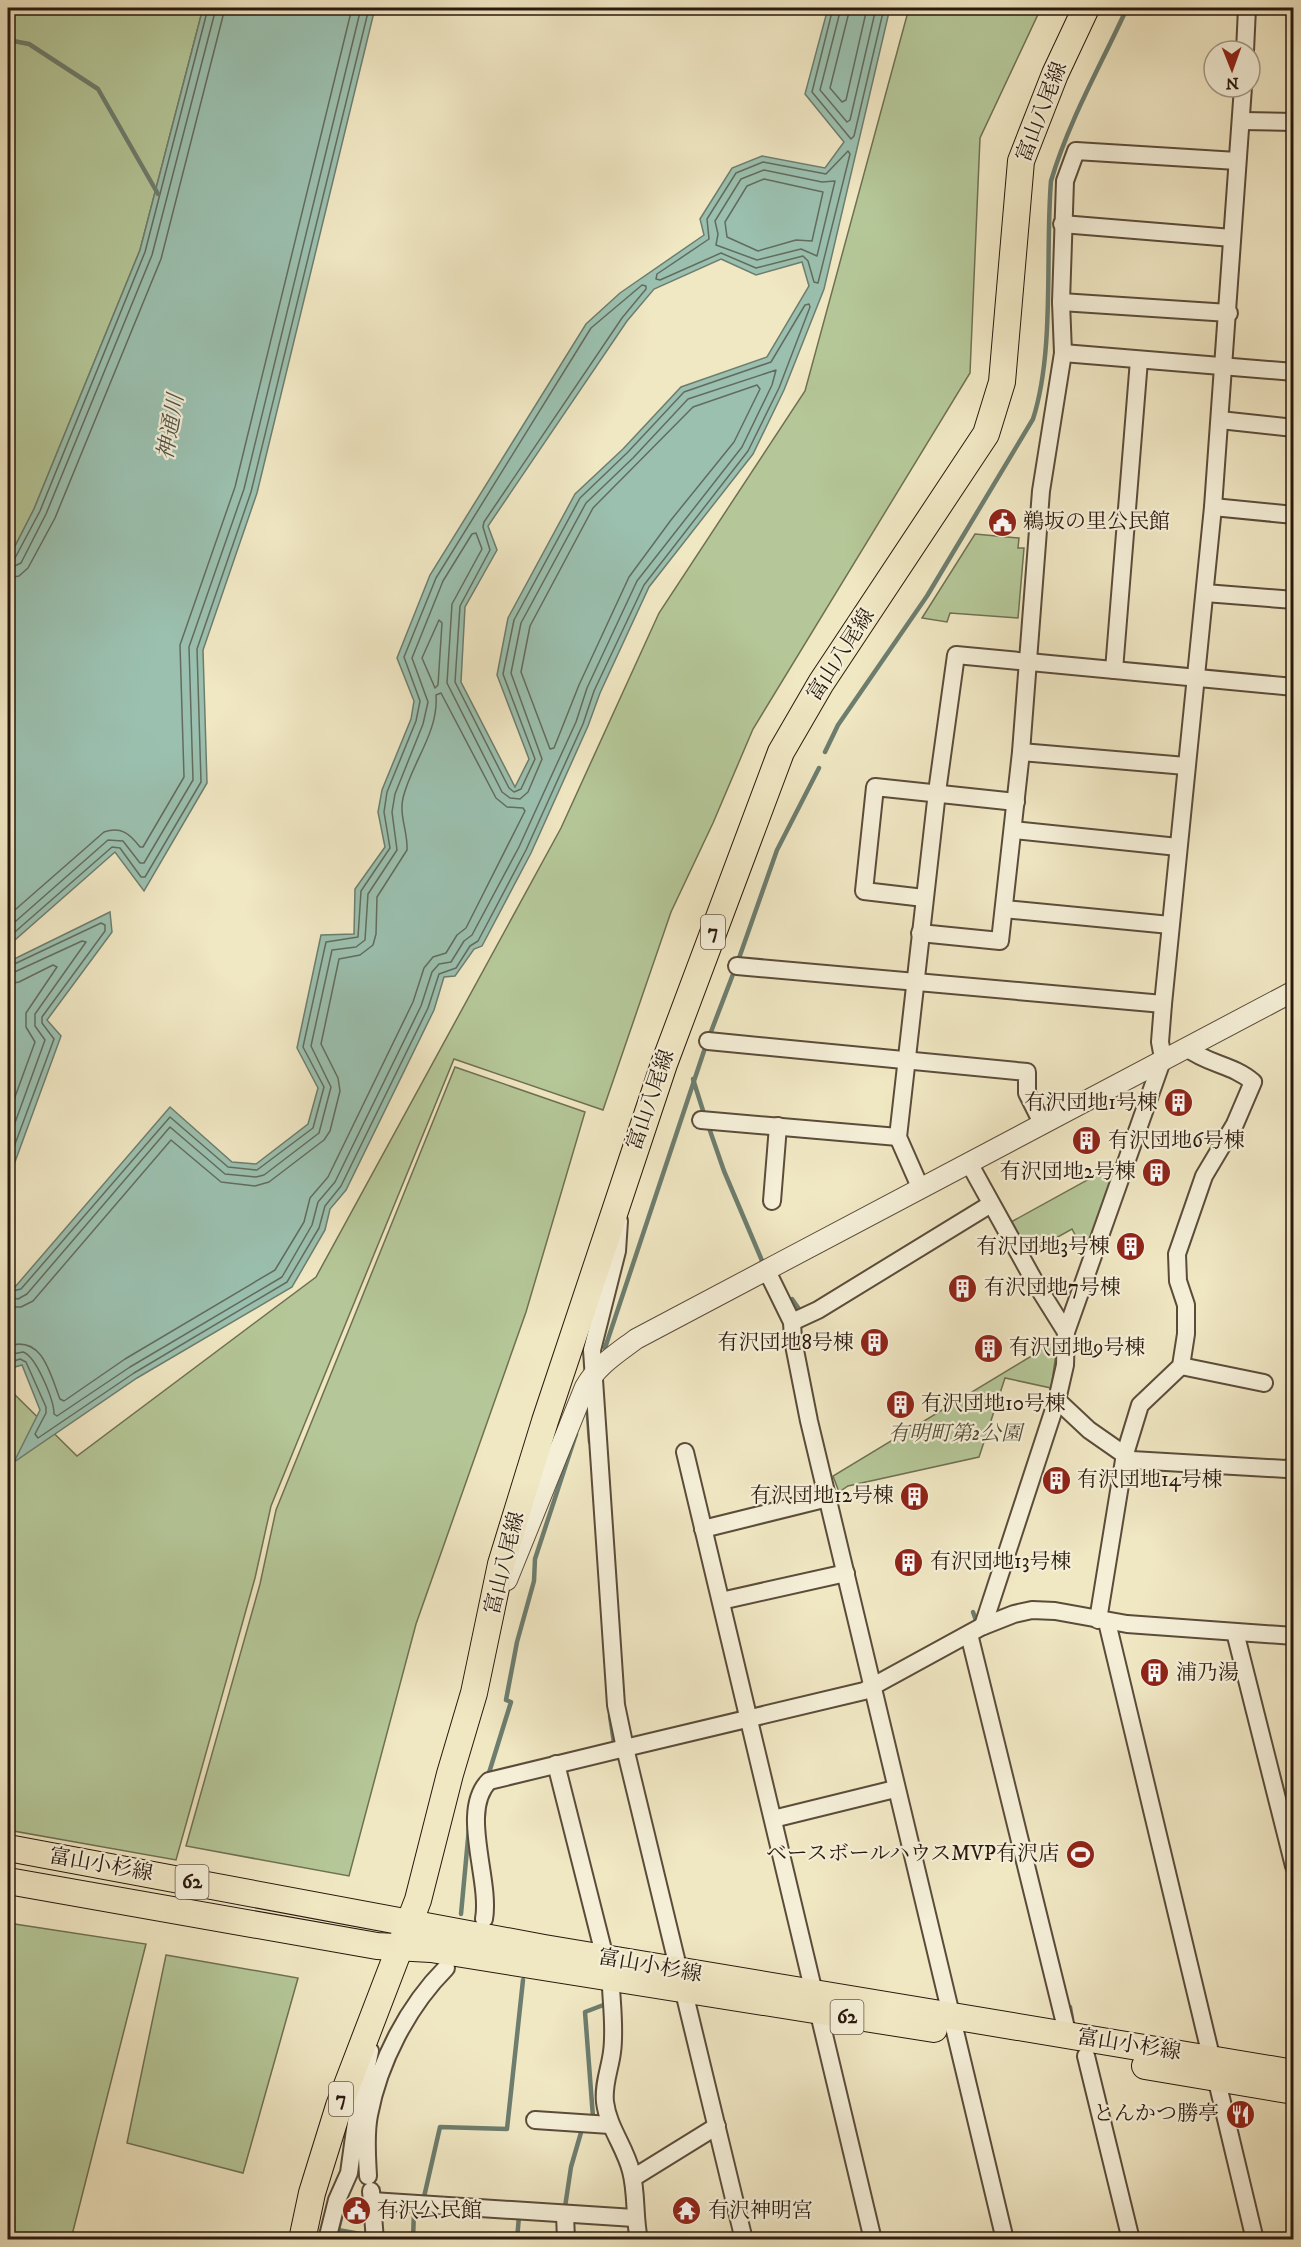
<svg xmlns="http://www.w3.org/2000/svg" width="1301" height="2247" viewBox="0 0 1301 2247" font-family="'IM FELL DW Pica','Noto Serif JP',serif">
<rect width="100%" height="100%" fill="#f0e7c3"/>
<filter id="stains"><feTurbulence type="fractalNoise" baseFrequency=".00333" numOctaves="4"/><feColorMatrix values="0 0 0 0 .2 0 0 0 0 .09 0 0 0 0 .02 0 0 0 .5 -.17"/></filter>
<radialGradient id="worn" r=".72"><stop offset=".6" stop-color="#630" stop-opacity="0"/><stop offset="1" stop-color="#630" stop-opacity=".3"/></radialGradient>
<g fill="#b5c798" stroke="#6f7052" stroke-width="1.5">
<polygon points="8,8 203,8 140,250 34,509 8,560"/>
<polygon points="909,8 1041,8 980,138 970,373 753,729 713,823 671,912 603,1110 454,1059 271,1506 255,1578 176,1860 8,1830 8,1388 77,1456 316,1277 561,828 659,613 805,391"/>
<polygon points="975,534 1019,538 1018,548 1024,548 1018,618 950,613 947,622 922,618"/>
<polygon points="455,1067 585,1112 526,1312 416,1624 349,1876 186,1846 260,1584 276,1510"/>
<polygon points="1118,1163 1085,1254 1072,1229 1029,1253 1011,1222"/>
<polygon points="1058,1340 1051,1388 1005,1378 979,1457 848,1486 839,1492 833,1476"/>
<polygon points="8,1923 146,1944 71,2239 8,2239"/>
<polygon points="166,1955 298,1978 243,2173 127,2143"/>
</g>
<g fill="#9bc0af" stroke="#6d7d6e" stroke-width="1.5" fill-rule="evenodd">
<polygon points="203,8 375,8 257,493 203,650 207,783 144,891 115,852 8,946 8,560 34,509 140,250"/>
<path d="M828 8H890L824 289 784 390 753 454 649 587 600 693 588 726 531 853 482 946 474 949 455 976 444 977 434 1010 346 1190 330 1209 325 1230 292 1287 137 1378 14 1462 40 1410 22 1365 8 1369V1262L15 1287 170 1107 232 1162 256 1164 308 1124 318 1088 297 1048 321 935 354 934 355 889 385 847 378 812 382 790 411 719 414 701 397 658 430 575 586 324 620 293 704 235 700 219 732 168 762 156 825 168 844 142 805 94ZM721 259 756 275 802 262 809 286 767 357 681 387 623 449 575 494 508 618 497 675 529 759 515 787 461 682 465 607 497 550 488 526 627 321 654 289Z"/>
<polygon points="110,912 112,932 47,1020 61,1036 8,1181 8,962"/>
</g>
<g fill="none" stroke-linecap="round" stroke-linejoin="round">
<g stroke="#626c5e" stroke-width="1.5">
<polyline points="833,8 812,92 851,139 854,136 884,8"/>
<polyline points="841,8 820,90 847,122 850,120 876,8"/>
<polyline points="850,8 830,88 842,102 846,100 867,8"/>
<polygon points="848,151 850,154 818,283 814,282 808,261 803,256 756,268 721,253 660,280 656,279 657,274 709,239 707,219 736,173 763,162 826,174"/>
<polygon points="764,170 822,182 835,181 817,256 801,249 757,260 716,245 718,234 715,221 741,179"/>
<polygon points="764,179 823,192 812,241 796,240 758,251 727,237 725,222 747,186"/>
<polygon points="757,385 760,389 734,442 671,520 629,577 579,685 554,748 550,749 521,672 530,626 593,508 693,407"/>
<polyline points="8,561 15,558 40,511 145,252 208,8"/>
<polyline points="8,569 21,563 46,514 152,255 216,8"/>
<polyline points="8,578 19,576 28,568 55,518 161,259 225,8"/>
<polygon points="439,620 442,623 438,685 435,688 422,658"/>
<path d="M8 916 104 832C121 826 130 834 140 847H143L184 777 180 645 235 487 352 8"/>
<polyline points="8,928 108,840 123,841 140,863 144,863 193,780 189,647 244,489 361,8"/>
<polyline points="8,938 112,847 120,848 141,877 145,877 201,782 197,649 251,492 369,8"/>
<polyline points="8,967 101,923 105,925 105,931 42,1017 42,1023 54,1039 8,1163"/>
<polyline points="8,975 82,941 86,942 35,1014 35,1026 45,1040 8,1142"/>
<polyline points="8,984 19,982 53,965 57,967 26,1013 26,1027 35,1042 8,1116"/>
<polyline points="8,1283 12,1291 21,1289 170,1117 228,1167 257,1170 313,1128 324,1087 303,1047 326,942 358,937 361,891 390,848 384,812 387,792 416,721 420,701 404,657 436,578 591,328 642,285 646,286 646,289 622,318 484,522 483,527 490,550 460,606 455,682 509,788 514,792 521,789 535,759 503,674 514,620 580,498 627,453 684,392 771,362 805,305 809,304 810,307 779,388 748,451 644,585 594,691 583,724 526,850 478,941 470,946 456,968 439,974 428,1008 341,1186 325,1206 319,1228 287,1282 134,1373 38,1438 35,1434 46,1413 46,1407 26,1362 20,1359 8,1363"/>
<path d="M8 1297 18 1299 27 1294 170 1127 225 1174 256 1177 264 1175 319 1133 331 1087 311 1046 332 950 356 947 365 940 368 894 397 850 392 812 395 794 423 724 428 702 412 658 443 581 472 534 476 533 482 549 452 604 447 683 502 792 510 798 520 799 528 792 542 759 511 673 521 623 586 503 633 458 688 399 776 370 772 385 742 447 637 581 587 688 576 722 519 847 472 935 464 941 451 962 439 964 432 972 421 1006 335 1182 318 1202 312 1225 282 1277 130 1367 57 1416 54 1414C54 1400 36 1356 23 1352L8 1355"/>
<path d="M8 1307H21L33 1301 171 1140 221 1182 255 1186 269 1182 324 1140 330 1131 340 1091 338 1078 321 1044 339 959 360 955 373 945 376 934 377 897 407 850C408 832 399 816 403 798 411 764 439 732 436 695L441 693 496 798 507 807 523 808 525 811 466 928 457 935 446 953 433 957 424 968 413 1002 328 1177 310 1198 304 1222 275 1270 125 1359 64 1401 60 1399C50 1374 43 1335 8 1346"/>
</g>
<g stroke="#6d7d6e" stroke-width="4.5">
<polyline points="8,40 29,44 98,89 158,194"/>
<path d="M825 752 838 725 927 596 1033 419C1055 351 1045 254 1051 181 1069 120 1101 65 1127 8"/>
<polyline points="738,961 777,850 819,768"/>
<polyline points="709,1037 735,969"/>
<polyline points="693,1079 705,1117"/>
<polyline points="708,1125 724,1171 763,1263"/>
<polyline points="792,1299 799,1309"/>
<polyline points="605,1348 706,1045"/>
<polyline points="587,1403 590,1442"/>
<polyline points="973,1612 977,1623"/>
<polyline points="610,1716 614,1743 611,1744"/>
<polyline points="488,1776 511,1702 506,1700 517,1642 534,1581 535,1559 576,1434"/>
<polyline points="461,1914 469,1828"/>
<polyline points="1070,2007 1072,2019"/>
<polyline points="593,2117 585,2012 606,2004"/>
<polyline points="424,2197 440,2127 507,2129 523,1980"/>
<polyline points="344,2205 338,2230 366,2235 366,2240"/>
<polyline points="565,2207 571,2167 582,2129"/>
<polyline points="336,2240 338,2230"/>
<polyline points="413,2240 414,2211"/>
<polyline points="517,2240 519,2216"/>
</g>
<defs>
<g id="minor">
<polyline points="1245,51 1247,8"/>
<polyline points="1242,121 1294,122"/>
<polyline points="1062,224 1232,238"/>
<polyline points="1061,302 1229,313"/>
<polyline points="1063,353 1294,372"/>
<polyline points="1220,420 1294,428"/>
<polyline points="1213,507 1294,515"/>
<polyline points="1205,593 1294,600"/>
<polyline points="1114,670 1139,360"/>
<polyline points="1021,752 1186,766"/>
<polyline points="1013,830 1178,847"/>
<polyline points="924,898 864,891 875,787 1016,802"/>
<polyline points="1004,909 1170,925"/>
<polyline points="920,933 1000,941 1021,752 1041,491 1063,353 1061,302 1065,181 1076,151 1237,161"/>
<polyline points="737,966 1163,1004"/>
<polyline points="708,1041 1027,1072 1027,1093 1042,1123"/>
<polyline points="701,1120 898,1137"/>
<polyline points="969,1163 1036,1284 1066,1332"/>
<polyline points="920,1187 898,1137 937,792 956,655 1294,687"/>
<polyline points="772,1201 778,1126"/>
<polyline points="619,1221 617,1251 592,1350 616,1705 625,1748 864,1691 981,1627 1014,1614 1032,1610 1055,1611 1127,1624 1294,1636"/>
<polyline points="766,1269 792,1322 793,1340 809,1421 1005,2240"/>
<polyline points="792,1322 818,1310 991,1204"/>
<polyline points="1181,1366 1264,1383"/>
<polyline points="1057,1400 1089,1430 1132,1460 1286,1469 1294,1466"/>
<polyline points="685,1452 873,2240"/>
<polyline points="703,1529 828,1498"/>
<polyline points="721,1601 846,1573"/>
<path d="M1098 1620 1125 1454 1140 1405 1181 1366 1186 1334V1305L1178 1281 1177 1254 1204 1176 1235 1124 1253 1082C1234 1065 1207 1064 1187 1048"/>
<polyline points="1107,1622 1255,2240"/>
<polyline points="983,1626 1057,1400 1065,1365 1066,1332 1163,1058 1160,1042 1163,1004 1213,507 1243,87"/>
<polyline points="1235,1632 1294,1866"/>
<polyline points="969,1634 1068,2036"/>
<polyline points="556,1764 602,1946"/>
<polyline points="773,1819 895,1789"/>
<path d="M484 1919C491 1879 459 1811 489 1781L625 1748 744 2240"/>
<path d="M611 1987C612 2008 615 2031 612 2052 610 2069 603 2084 605 2102 608 2127 625 2147 631 2171 637 2193 634 2217 639 2240"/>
<polyline points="1086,2056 1131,2240"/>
<polyline points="535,2120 610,2125"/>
<path d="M368 2176C367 2156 365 2135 369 2115 379 2062 408 2006 446 1968"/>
<polyline points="633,2178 717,2126"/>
<polyline points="371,2191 375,2240"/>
<polyline points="372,2201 634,2218"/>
<polyline points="565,2214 566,2240"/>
<polyline points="327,2240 337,2200 349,2173 357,2115 370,2051"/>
</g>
<path id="tertiary" d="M507 1580 585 1387C598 1365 616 1354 636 1339L1294 991"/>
<g id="primary">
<polyline points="8,1848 544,1948 1294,2073"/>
<polyline points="8,1881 377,1946 431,1949 934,2029"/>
<polyline points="1145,2066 1294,2091"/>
<polyline points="302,2240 312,2193 339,2106 418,1900 450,1774 474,1693 501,1564 545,1421 664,1064 781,752 821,683 986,434 1002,382 1021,161 1055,74 1086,8"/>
</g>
</defs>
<use href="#minor" stroke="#5b4c3a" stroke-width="20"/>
<use href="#tertiary" stroke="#5b4c3a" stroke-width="22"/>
<use href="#primary" stroke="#29180d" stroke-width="28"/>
<use href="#minor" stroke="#f5efd8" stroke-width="16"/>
<use href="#tertiary" stroke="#f5efd8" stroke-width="20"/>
<use href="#primary" stroke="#f0e7c3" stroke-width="26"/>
</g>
<defs>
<symbol id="civic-disc" viewBox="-11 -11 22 22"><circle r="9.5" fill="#8f2418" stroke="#f5efd8"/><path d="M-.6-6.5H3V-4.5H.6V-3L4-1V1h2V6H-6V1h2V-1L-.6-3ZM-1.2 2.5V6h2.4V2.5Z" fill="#fff"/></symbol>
<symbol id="building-disc" viewBox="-11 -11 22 22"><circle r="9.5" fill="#8f2418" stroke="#f5efd8"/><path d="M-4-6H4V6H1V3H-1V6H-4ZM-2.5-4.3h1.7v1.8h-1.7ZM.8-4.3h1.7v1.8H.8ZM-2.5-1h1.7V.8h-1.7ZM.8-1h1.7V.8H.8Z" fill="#fff"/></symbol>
<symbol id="stadium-disc" viewBox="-11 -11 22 22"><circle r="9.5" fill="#8f2418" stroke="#f5efd8"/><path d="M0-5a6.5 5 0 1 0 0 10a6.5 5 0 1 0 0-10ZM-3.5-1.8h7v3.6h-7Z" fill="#fff"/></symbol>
<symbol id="restaurant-disc" viewBox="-11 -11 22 22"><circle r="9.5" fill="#8f2418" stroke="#f5efd8"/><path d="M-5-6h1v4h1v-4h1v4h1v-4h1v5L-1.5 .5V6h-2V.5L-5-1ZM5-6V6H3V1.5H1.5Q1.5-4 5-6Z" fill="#fff"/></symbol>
<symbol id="temple-disc" viewBox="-11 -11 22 22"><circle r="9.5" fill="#8f2418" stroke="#f5efd8"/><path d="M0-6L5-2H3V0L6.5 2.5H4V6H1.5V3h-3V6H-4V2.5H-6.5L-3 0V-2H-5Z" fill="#fff"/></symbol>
</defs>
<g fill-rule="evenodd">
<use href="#civic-disc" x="986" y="506" width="33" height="33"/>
<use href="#building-disc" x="1162" y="1086" width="33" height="33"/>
<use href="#building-disc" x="1070" y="1124" width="33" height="33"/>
<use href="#building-disc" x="1140" y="1156" width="33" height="33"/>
<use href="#building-disc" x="1114" y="1230" width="33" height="33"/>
<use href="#building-disc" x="946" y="1272" width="33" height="33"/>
<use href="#building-disc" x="858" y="1326" width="33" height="33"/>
<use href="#building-disc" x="972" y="1332" width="33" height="33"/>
<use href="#building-disc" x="884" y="1388" width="33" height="33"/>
<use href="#building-disc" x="1040" y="1464" width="33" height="33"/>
<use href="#building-disc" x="898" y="1480" width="33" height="33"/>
<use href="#building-disc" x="892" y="1546" width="33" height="33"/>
<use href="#building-disc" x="1138" y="1656" width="33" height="33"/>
<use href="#stadium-disc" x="1064" y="1838" width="33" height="33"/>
<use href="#restaurant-disc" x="1224" y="2098" width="33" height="33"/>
<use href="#civic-disc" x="340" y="2194" width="33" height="33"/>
<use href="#temple-disc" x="670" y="2194" width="33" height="33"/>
</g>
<g text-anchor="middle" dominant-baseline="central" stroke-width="4.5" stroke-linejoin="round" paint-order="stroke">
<g fill="#f5efd8" stroke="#66584a" stroke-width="1.5">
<rect x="701" y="915" width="24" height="34" rx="4.5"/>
<rect x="175.5" y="1865" width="33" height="34" rx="4.5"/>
<rect x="830.5" y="2000" width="33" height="34" rx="4.5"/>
<rect x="329" y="2082" width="24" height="34" rx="4.5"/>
</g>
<g font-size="20" font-weight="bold" fill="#29180d">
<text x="713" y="932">7</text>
<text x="192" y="1882">62</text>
<text x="847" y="2017">62</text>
<text x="341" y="2099">7</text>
</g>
<g font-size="21" fill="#29180d" stroke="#f5efd8">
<text transform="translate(1042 112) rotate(-69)">富山八尾線</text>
<text transform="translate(841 655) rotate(-57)">富山八尾線</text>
<text transform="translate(651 1100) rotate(-71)">富山八尾線</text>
<text transform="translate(505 1563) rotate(-76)">富山八尾線</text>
<text transform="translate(101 1865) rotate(10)">富山小杉線</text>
<text transform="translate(650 1966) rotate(10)">富山小杉線</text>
<text transform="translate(1129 2045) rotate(9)">富山小杉線</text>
</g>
<g font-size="21" fill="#29180d" stroke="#f5efd8" text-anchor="start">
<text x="1023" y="522">鵜坂の里公民館</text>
<text x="1158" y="1103" text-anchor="end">有沢団地1号棟</text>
<text x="1108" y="1141">有沢団地6号棟</text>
<text x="1136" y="1172" text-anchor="end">有沢団地2号棟</text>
<text x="1110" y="1247" text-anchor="end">有沢団地3号棟</text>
<text x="984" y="1288">有沢団地7号棟</text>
<text x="854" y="1343" text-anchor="end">有沢団地8号棟</text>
<text x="1009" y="1348">有沢団地9号棟</text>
<text x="921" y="1404">有沢団地10号棟</text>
<text x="1077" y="1480">有沢団地14号棟</text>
<text x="894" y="1496" text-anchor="end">有沢団地12号棟</text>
<text x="930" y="1562">有沢団地13号棟</text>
<text x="1176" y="1673">浦乃湯</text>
<text x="1059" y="1854" text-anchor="end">ベースボールハウスMVP有沢店</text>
<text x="1219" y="2114" text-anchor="end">とんかつ勝亭</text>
<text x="377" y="2211">有沢公民館</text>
<text x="708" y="2211">有沢神明宮</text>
</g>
<g font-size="21" font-style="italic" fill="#534d37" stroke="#f5efd8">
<text x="955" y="1434">有明町第2公園</text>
</g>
<g font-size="22" font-style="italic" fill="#515346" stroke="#f5efd8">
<text transform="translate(171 427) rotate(-80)">神通川</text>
</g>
</g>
<rect width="1301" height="2247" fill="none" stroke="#f0e7c3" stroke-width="30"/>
<rect x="9" y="9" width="1283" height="2229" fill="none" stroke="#29180d" stroke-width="3"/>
<rect x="15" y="15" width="1271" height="2217" fill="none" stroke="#29180d" stroke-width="1.5"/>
<g transform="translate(1232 69) rotate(179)"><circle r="28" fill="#f5efd8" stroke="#a39987" stroke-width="1.5"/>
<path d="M0-4.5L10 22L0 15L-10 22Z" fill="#8f2418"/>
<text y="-9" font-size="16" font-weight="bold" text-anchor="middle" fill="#29180d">N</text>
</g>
<rect width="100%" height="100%" filter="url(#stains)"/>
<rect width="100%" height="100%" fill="url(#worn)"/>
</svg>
